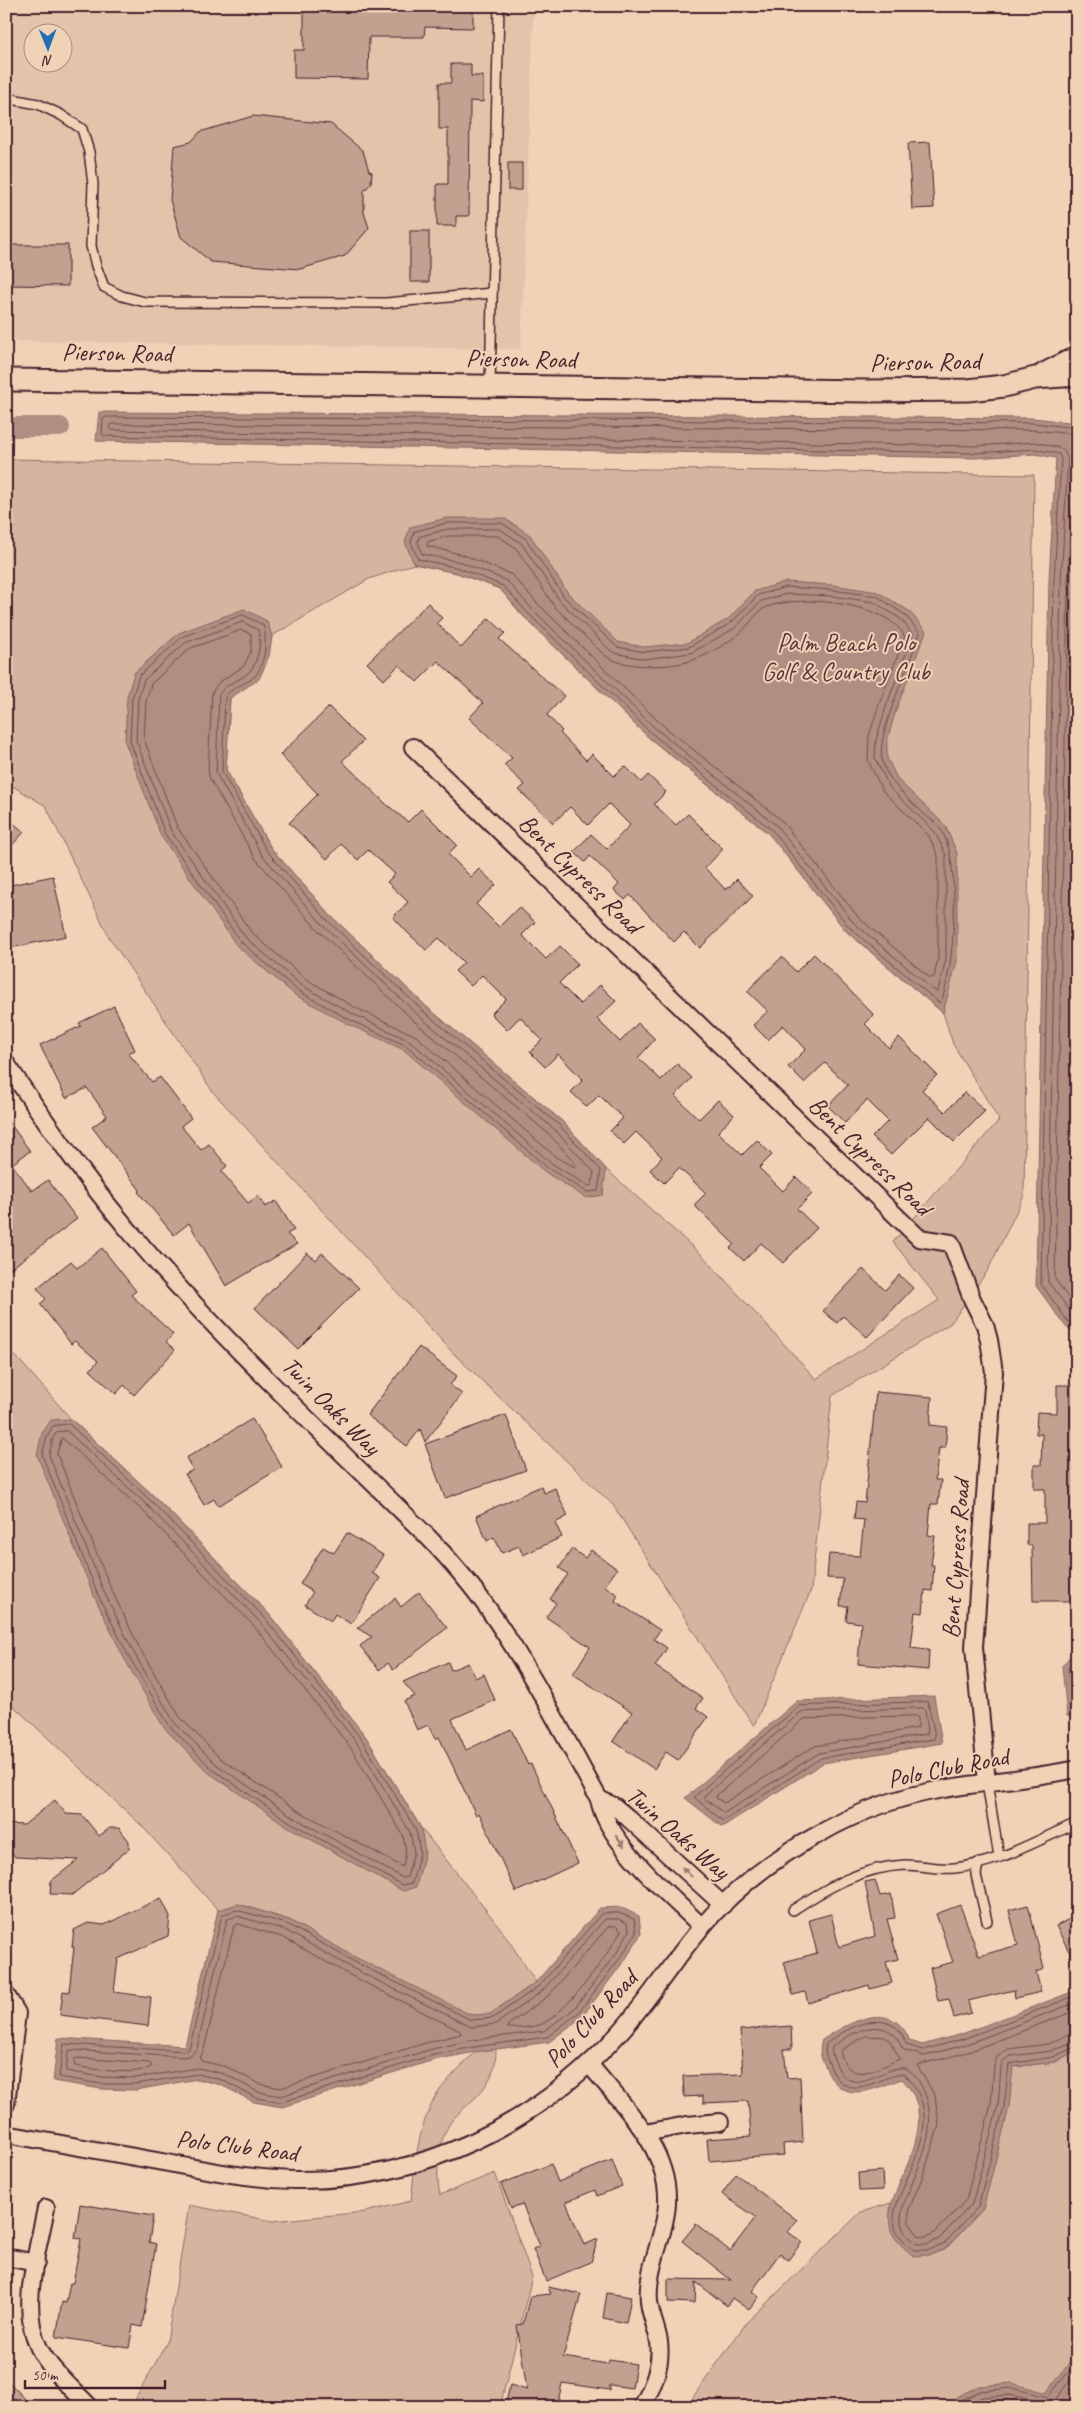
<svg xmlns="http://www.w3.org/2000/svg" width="1083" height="2413" viewBox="0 0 1083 2413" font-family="Caveat,sans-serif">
<rect width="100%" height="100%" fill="#f0d3b7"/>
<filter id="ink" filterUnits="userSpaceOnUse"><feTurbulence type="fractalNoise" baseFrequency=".02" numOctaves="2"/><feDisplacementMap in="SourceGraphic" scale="10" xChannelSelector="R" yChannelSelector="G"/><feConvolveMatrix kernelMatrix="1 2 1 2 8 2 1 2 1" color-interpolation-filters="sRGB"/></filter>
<g filter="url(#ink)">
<path fill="#e2c4ab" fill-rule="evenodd" d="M6 6H534L521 349 6 341ZM32 32H62V62H32Z"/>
<g fill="#d5b5a0" stroke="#906a66" fill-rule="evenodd">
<path d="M6 459 1034 475 1024 1196 988 1270 951 1323 832 1396 811 1590 754 1726 613 1505 455 1355 213 1092 109 937 46 806 6 782ZM414 564 457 573 500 589 524 617 648 737 769 834 846 931 943 1013 953 1044 999 1120 893 1242 939 1300 816 1379 704 1257 606 1169 563 1122 427 1007 330 915 271 848 226 770 230 698C262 677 266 675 272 636L369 579Z"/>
<path d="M6 1345 71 1419 156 1498 268 1613 366 1737 421 1828 501 1929 536 1982 490 2014C494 2035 501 2058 490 2078 482 2095 466 2105 454 2118 438 2136 435 2172 440 2195L495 2173 532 2277 500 2407H131L167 2342 189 2205 272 2221 365 2212 411 2201C415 2166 417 2128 436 2096 446 2080 462 2066 475 2052L355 1957 289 1920 238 1904 218 1910 141 1825 6 1699Z"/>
<polygon points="1077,2050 1077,2407 691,2407 693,2397 747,2322 861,2212 891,2203 890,2208 930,2255 946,2249 983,2209 1013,2067 1055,2062"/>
</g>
<g fill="#b08e81" stroke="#87625f">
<polygon points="99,412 1033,418 1077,423 1077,1333 1066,1327 1036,1286 1049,580 1056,458 1035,454 975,458 96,441"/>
<polygon points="447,518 504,518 530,535 568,593 618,642 644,647 687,643 728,619 755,591 785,582 833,585 878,592 909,611 926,631 896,710 887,741 887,758 898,780 945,825 957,853 957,961 943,1013 846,931 769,834 648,737 524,617 500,589 457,573 414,564 405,542 410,527"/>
<polygon points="244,609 267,621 272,636 269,656 259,679 230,698 226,770 271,848 330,915 427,1007 563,1122 606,1169 603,1195 586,1198 545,1172 404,1050 348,1024 295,995 237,946 161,836 125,742 127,697 134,673 179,633"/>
<polygon points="71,1419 156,1498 268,1613 366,1737 421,1828 425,1852 416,1887 403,1891 287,1826 209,1773 164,1728 124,1658 94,1596 37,1455 42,1433 51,1420"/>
<polygon points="1077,1648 1077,1716 1067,1716 1062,1666"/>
<polygon points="934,1696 942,1743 823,1763 722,1827 685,1798 797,1701"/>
<polygon points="238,1904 289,1920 355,1957 471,2015 490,2014 536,1982 600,1908 620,1907 639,1916 641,1934 627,1957 582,2017 549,2042 475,2052 434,2060 282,2107 254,2102 221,2085 197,2079 136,2090 101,2089 53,2081 58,2038 185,2046 218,1910"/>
<path d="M1077 1990V2050L1055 2062 1013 2067 1009 2108 983 2209 945 2249 930 2255 913 2256C905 2248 891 2238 890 2226 887 2211 894 2196 900 2182 915 2148 932 2109 902 2079 874 2088 844 2107 827 2070 821 2057 818 2054 822 2040 849 2022 893 1997 910 2041L922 2045 962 2034Z"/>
<polygon points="1077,2353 1077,2407 954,2407 956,2397 979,2386 1012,2383 1046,2393"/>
</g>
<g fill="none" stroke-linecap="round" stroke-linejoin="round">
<g stroke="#734b4d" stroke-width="1">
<polyline points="1077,428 1033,423 106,417 103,419 102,433 104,436 975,453 1035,449 1059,454 1061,459 1054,580 1041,1284 1069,1323 1077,1328"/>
<polyline points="1077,434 1032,430 111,424 109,427 111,430 975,446 1036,442 1063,449 1068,459 1061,581 1048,1282 1077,1320"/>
<polyline points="1077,442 1072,442 1070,444 1075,459 1068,581 1055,1279 1077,1310"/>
<path d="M447 523H502L526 539 564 597 617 647 644 652 689 647 731 623 758 595 786 587 832 590 877 596 905 615 920 633C911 661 876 735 882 759 886 780 908 799 923 813 928 818 936 822 940 828 962 856 955 969 941 1002H938L849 927 772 830 651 733 528 613 503 586 459 568 418 559 411 542 414 532Z"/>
<polygon points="448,529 500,529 521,543 560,601 610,650 615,653 644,659 691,653 735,628 761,601 787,594 831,596 874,602 901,619 913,635 886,707 876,740 875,758 890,788 935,832 946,855 946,959 938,991 935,991 854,923 776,825 655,728 532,609 507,581 461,562 422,554 418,542 419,537"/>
<path d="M449 536H498L516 548 554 606 604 655C622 669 672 668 693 660 708 655 728 643 740 633 749 626 756 611 767 607 799 594 889 602 905 637L879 704 869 736 868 761 883 791 929 836 938 856V958L934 977 930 978 859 918 781 820 660 723 538 604 512 575 464 555 427 546 428 542Z"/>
<path d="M243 615 263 625C268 639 265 666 254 677 245 685 231 687 225 697L222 772 267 851 326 919 423 1011 559 1125 601 1170 598 1191 587 1192 548 1168 407 1046 350 1020 297 990 241 942 165 834 130 741 132 698 139 676 182 637Z"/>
<path d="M243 622 258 630C262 642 258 663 249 672 240 681 226 683 219 694L216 773 262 855 322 924 419 1016 555 1130 594 1172 592 1185 588 1186 551 1163 410 1041 353 1014 301 985 246 938 171 831 136 740 138 699 144 680 185 643Z"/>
<polygon points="242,630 251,634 251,651 244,666 218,683 212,693 208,770 210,779 255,858 317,929 414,1021 550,1135 575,1163 575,1167 556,1157 416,1036 356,1008 306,979 252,933 177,827 144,739 146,701 151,684 189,649"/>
<polygon points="69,1424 152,1502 264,1617 362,1740 416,1830 420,1852 412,1883 402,1885 290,1822 212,1769 169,1725 128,1655 98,1595 42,1455 47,1436 53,1426"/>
<polygon points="67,1431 148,1506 259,1621 357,1743 410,1832 414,1852 407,1877 403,1878 293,1817 216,1764 174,1722 134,1653 104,1592 49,1455 53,1438 57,1432"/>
<polygon points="62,1438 143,1511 254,1626 351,1748 403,1835 406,1852 403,1867 297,1810 221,1759 180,1717 140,1649 111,1589 57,1454"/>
<polyline points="1077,1655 1068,1668 1071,1709 1077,1711"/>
<polygon points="928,1702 935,1736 934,1739 821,1758 723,1821 695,1798 695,1796 799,1706"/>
<polygon points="922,1708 925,1710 928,1731 927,1734 819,1753 724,1813 704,1798 705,1795 801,1712"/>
<polygon points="916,1716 918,1718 918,1728 815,1746 724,1803 716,1798 717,1795 804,1719"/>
<polygon points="237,1910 287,1924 353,1961 471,2020 493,2018 539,1986 602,1913 619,1913 634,1919 636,1933 623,1954 578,2013 547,2037 474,2047 433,2055 282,2102 256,2098 222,2080 198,2074 136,2084 101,2084 59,2077 64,2044 184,2051 189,2049 222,1915"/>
<polygon points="237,1916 285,1930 350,1967 471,2027 496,2024 542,1991 605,1919 618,1919 627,1923 629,1931 618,1951 574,2009 544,2031 473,2040 432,2049 281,2096 258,2092 225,2074 198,2068 135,2078 102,2077 66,2071 68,2052 70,2050 184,2057 191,2055 197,2048 227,1920"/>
<polygon points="238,1924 282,1937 346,1973 460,2031 461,2034 429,2042 281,2088 260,2084 227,2067 201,2061 200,2058 204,2049 234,1926"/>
<path d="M616 1926 621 1931C606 1957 569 2011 542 2024 534 2027 516 2029 508 2028V2025L548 1996 608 1927Z"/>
<path d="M1077 1995 963 2039 923 2050 907 2045C904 2041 903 2035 900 2031 879 2009 845 2029 826 2044 823 2054 828 2060 832 2070 850 2105 878 2076 903 2074 911 2079 915 2087 919 2095 933 2123 915 2160 904 2186 899 2198 891 2214 895 2227 898 2237 907 2244 914 2250H929L943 2245 978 2207 1004 2107 1009 2064 1053 2057 1077 2046"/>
<path d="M1077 2002 964 2045 924 2056 904 2050C899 2045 899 2038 893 2034 875 2018 848 2035 832 2047 830 2054 835 2060 837 2066 853 2100 881 2066 904 2068 913 2071 918 2079 922 2087 939 2121 924 2154 911 2186 906 2198 900 2210 901 2223 902 2232 911 2238 917 2244H927L939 2239 972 2204 998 2106 1001 2067 1004 2060 1011 2056 1051 2051 1077 2040"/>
<polyline points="1077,2010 968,2052 917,2065 935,2096 939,2125 923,2176 909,2209 909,2223 919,2236 926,2237 935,2233 966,2200 991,2105 994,2066 997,2057 1008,2049 1048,2044 1069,2034 1077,2032"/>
<path d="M866 2036 885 2037 890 2041 900 2059C876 2069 848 2087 840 2051Z"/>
<path d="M77 2058 150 2063 152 2066C138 2077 93 2069 75 2066L74 2060Z"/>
<polyline points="959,2407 961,2400 980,2391 1011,2388 1048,2397 1077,2361"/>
<polyline points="965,2407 982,2397 1010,2395 1049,2403 1055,2400 1077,2371"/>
</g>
<polyline stroke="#b08e81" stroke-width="20" points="6,427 60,427"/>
</g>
<g fill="#c2a190" stroke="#4a1f2b">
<polygon points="304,6 473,6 473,28 425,27 424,37 369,37 368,79 294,78 294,50 304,50"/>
<polygon points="451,64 471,64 471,76 483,76 483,102 470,101 469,216 456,216 456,226 437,226 437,184 448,184 448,129 439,129 439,83 451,83"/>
<polygon points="253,116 331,124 363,151 369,171 372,172 371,183 364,191 364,213 369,228 345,256 300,269 211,262 181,237 170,200 174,146 191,142 200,132"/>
<polygon points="930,142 934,208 912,209 908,143"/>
<rect x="508" y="163" width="14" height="27"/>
<rect x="410" y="231" width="19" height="51"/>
<polygon points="6,245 68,245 68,286 6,285"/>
<polygon points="428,603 442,618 437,623 461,648 489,618 505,633 499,639 564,696 547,715 562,731 560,733 586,760 592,754 614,776 625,766 641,782 648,775 666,792 654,804 676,825 688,814 723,849 705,868 726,890 737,879 753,896 700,948 684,932 674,942 630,895 625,900 614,890 619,884 590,856 585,862 574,852 591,834 607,849 630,825 609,804 588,825 570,807 553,823 519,790 525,785 504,765 512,758 469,718 483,703 438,661 417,682 399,665 384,680 367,663"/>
<polygon points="329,707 363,741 342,761 386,804 408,822 421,809 457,845 448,854 471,877 479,869 496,885 476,904 499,927 519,907 535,922 522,935 546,959 560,946 578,964 559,983 580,1004 600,985 616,1001 597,1019 620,1042 638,1023 655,1039 638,1058 661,1080 677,1064 692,1078 675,1096 699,1119 718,1100 734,1115 718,1132 742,1155 757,1140 772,1155 759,1168 783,1191 796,1177 813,1193 797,1209 817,1228 783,1263 761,1243 744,1261 730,1248 734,1244 694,1205 706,1193 679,1168 664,1183 650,1170 662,1157 636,1132 624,1144 610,1131 623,1118 599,1095 587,1107 571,1092 583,1080 558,1054 545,1067 530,1052 542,1040 520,1017 507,1030 491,1014 506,999 482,975 471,986 455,971 464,963 439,938 426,950 407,932 393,917 408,902 387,882 395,874 368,850 358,860 341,844 327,859 289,823 318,794 280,755"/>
<polygon points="6,817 24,832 6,852"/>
<polygon points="53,876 66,936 6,949 6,886"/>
<polygon points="814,954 874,1015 865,1024 889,1048 899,1037 937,1075 922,1090 945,1112 965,1092 985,1111 954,1142 929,1117 891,1155 872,1137 888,1121 867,1100 845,1123 828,1106 848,1085 825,1063 804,1083 788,1067 806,1049 783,1025 768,1040 753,1025 768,1011 747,991 782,957 796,972"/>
<polygon points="114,1006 135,1050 128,1053 152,1082 160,1077 191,1118 181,1126 201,1150 209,1144 227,1166 221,1171 248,1203 258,1196 265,1207 276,1201 294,1230 287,1234 297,1244 226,1286 189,1223 174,1235 138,1192 140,1190 92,1127 107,1116 87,1088 66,1098 40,1045 81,1026 79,1023"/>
<polygon points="6,1118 30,1151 12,1164 32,1191 48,1180 77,1219 6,1272"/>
<polygon points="102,1248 136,1291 131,1295 173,1334 166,1342 175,1350 134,1395 124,1385 116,1394 90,1370 98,1361 75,1341 71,1344 40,1304 46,1299 37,1288 71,1261 77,1268"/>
<polygon points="307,1253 316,1260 322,1253 359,1288 298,1349 255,1308"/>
<polygon points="863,1269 885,1290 899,1275 913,1288 867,1337 843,1316 837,1323 823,1311"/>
<polygon points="419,1347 457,1376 450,1385 462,1394 425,1442 420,1429 407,1446 367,1415"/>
<polygon points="1057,1385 1077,1385 1077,1601 1033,1601 1032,1545 1027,1545 1027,1523 1045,1523 1045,1489 1034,1489 1034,1465 1041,1465 1042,1434 1036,1434 1037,1412 1057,1413"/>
<polygon points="876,1392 932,1397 930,1425 947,1427 945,1448 939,1448 935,1480 941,1480 938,1504 931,1504 928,1535 935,1536 931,1565 934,1565 932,1591 925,1590 923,1613 915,1612 911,1648 929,1650 928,1670 858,1664 861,1623 846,1621 848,1606 840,1606 843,1579 827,1578 829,1554 860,1556 864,1520 854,1519 856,1502 865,1503"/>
<polygon points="506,1415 526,1470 445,1498 425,1444"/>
<polygon points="252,1419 282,1467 218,1506 214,1499 204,1505 185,1474 193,1470 186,1458"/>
<polygon points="541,1486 544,1493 555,1488 568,1516 555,1523 562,1537 523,1555 519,1546 502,1553 494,1537 487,1541 476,1516"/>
<polygon points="347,1533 383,1555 372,1573 380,1578 351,1624 335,1614 331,1621 305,1605 313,1592 300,1584 323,1547 334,1553"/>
<polygon points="572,1549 585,1558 591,1550 617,1569 605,1586 618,1595 615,1601 660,1630 654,1639 667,1648 655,1666 703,1698 696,1708 708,1717 678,1760 666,1752 654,1769 613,1741 632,1712 573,1674 590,1647 546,1617 556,1603 550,1599 568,1574 559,1568"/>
<polygon points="419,1592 447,1628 393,1670 388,1663 379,1670 360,1646 372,1637 357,1628 395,1598 401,1607"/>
<polygon points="448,1662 451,1670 468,1663 475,1678 484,1674 495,1700 452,1719 466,1750 511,1729 528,1765 531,1764 578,1863 516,1892 479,1813 476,1815 439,1737 435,1739 428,1725 417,1730 404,1701 415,1696 403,1682"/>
<polygon points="55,1800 66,1814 82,1815 99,1836 110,1828 119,1828 129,1841 129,1849 72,1895 50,1894 51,1881 78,1860 15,1857 6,1846 6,1824 24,1825"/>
<polygon points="875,1880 880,1896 891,1894 895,1918 887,1919 898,1959 886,1962 892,1983 870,1989 869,1985 808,2003 805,1992 793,1995 784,1962 817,1953 809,1920 831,1914 839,1947 875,1936 865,1882"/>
<polygon points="161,1898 170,1916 168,1936 118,1959 114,1992 151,1997 148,2026 60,2015 63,1991 69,1992 74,1947 72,1947 74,1930 88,1923 104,1925"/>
<polygon points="960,1905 979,1956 1018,1945 1009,1910 1028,1905 1044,1969 1036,1972 1041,1992 1015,1998 1014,1990 968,2001 971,2013 954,2018 949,1999 938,2001 930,1968 953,1962 936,1914"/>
<polygon points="1077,1915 1077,1967 1056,1926"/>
<polygon points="791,2026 792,2049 784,2049 787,2078 800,2077 803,2142 783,2144 784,2155 709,2161 707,2139 751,2136 748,2101 703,2103 703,2096 684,2097 683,2076 743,2074 740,2030"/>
<polygon points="612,2160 622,2186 597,2196 595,2190 566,2202 584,2245 598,2239 591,2262 546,2281 533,2249 540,2246 522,2204 511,2208 501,2184 551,2164 558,2182"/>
<polygon points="882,2171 883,2190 859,2191 858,2173"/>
<polygon points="736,2174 797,2220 788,2232 802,2242 788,2260 780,2253 752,2291 759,2297 749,2310 732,2298 727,2306 696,2282 695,2303 668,2302 668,2279 731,2280 682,2241 696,2224 730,2251 756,2217 722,2194"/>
<polygon points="80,2204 153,2216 149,2242 156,2244 142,2327 133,2325 129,2348 56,2337 62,2302 66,2303 70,2283 73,2283 81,2239 75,2238"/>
<polygon points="548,2287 581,2294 563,2357 608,2364 609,2360 636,2364 632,2388 610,2385 610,2390 562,2383 557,2407 505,2407 510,2385 527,2390 517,2325 523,2324 530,2296 551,2294"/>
<polygon points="607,2293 631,2297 626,2323 603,2318"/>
<polygon points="6,2379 33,2407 6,2407"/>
</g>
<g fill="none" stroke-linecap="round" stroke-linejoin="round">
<defs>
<g id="service">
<polyline points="6,98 38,104 61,115 82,129 89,152 93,184 91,246 96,266 104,287 122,296 145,302 386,303 492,293"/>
<polyline points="490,386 499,6"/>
<polyline points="987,1783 999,1857"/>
<polyline points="978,1863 976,1875 987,1921"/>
<path d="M793 1910C828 1887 862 1867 905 1865 922 1865 939 1870 955 1868 997 1864 1038 1840 1077 1823"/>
</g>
<g id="minor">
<polyline points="413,747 919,1238 951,1243 972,1299 985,1325 989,1340 994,1372 974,1647 987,1783"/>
<path d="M6 1063C49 1127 93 1190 144 1248 232 1350 332 1442 428 1537 450 1560 471 1584 489 1610 531 1670 564 1736 599 1799"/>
<path d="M702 1927C670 1895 607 1844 599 1799L614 1806 627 1817 723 1905"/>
<polyline points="6,1995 17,2013 6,2104"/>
<path d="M590 2065C622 2105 670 2148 667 2204 665 2237 646 2268 649 2301 650 2315 657 2328 659 2342 662 2366 653 2386 642 2407"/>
<polyline points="645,2133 687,2125 720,2122"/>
<path d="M6 2134C60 2144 114 2153 168 2163 210 2171 252 2179 295 2180 421 2182 540 2123 622 2030 650 1998 673 1961 700 1929 733 1890 774 1858 819 1834 857 1812 901 1796 944 1789 989 1781 1033 1778 1077 1769"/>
<path d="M46 2208C38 2251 19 2308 39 2348 50 2370 73 2389 90 2407"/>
<polyline points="6,2257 36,2263"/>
</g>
<g id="tertiary">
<polyline points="1044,374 1077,357"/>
<polyline points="6,380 867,391 968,390 1004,386 1035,378 1077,375"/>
</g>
</defs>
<use href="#service" stroke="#4a1f2b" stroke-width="12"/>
<use href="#minor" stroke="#4a1f2b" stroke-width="20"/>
<use href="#tertiary" stroke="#4a1f2b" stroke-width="25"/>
<use href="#service" stroke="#f0d3b7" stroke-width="9"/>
<use href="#minor" stroke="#f0d3b7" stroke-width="16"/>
<use href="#tertiary" stroke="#f0d3b7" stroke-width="21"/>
</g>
<defs><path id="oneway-solid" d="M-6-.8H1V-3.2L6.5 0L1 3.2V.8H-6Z" transform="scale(1.25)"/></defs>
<g fill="#9d7971">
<use href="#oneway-solid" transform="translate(620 1841) rotate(53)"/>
<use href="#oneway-solid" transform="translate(687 1872) rotate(-137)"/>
</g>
</g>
<g text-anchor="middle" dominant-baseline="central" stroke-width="4" stroke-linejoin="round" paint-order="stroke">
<g font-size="25" fill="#4a1f2b" stroke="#f0d3b7">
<text transform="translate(117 353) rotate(1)">Pierson Road</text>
<text transform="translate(521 359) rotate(1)">Pierson Road</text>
<text transform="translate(925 362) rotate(-1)">Pierson Road</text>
<text transform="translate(580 874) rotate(44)">Bent Cypress Road</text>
<text transform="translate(870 1156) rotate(44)">Bent Cypress Road</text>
<text transform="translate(331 1406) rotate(45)">Twin Oaks Way</text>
<text transform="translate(956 1559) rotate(-86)">Bent Cypress Road</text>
<text transform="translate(948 1768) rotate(-11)">Polo Club Road</text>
<text transform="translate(678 1833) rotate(41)">Twin Oaks Way</text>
<text transform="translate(591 2019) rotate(-47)">Polo Club Road</text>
<text transform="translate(237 2146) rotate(7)">Polo Club Road</text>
</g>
<g font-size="25" fill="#5f363d" stroke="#f0d3b7">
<text x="846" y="643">Palm Beach Polo<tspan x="846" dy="29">Golf &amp; Country Club</tspan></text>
</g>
</g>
<rect width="1083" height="2413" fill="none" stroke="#f0d3b7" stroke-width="25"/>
<rect x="12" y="12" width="1058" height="2388" fill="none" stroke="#4a1f2b" stroke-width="2" filter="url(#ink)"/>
<g transform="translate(48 48) rotate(179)"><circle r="24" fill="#f0d3b7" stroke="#ae8b7f"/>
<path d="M0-4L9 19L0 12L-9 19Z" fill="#1f6fb2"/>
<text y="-8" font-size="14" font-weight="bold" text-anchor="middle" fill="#4a1f2b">N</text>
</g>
<path d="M25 2380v8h140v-8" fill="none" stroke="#4a1f2b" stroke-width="2.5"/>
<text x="32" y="2380" font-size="15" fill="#4a1f2b" stroke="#f0d3b7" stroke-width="4" paint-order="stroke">50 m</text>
</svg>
